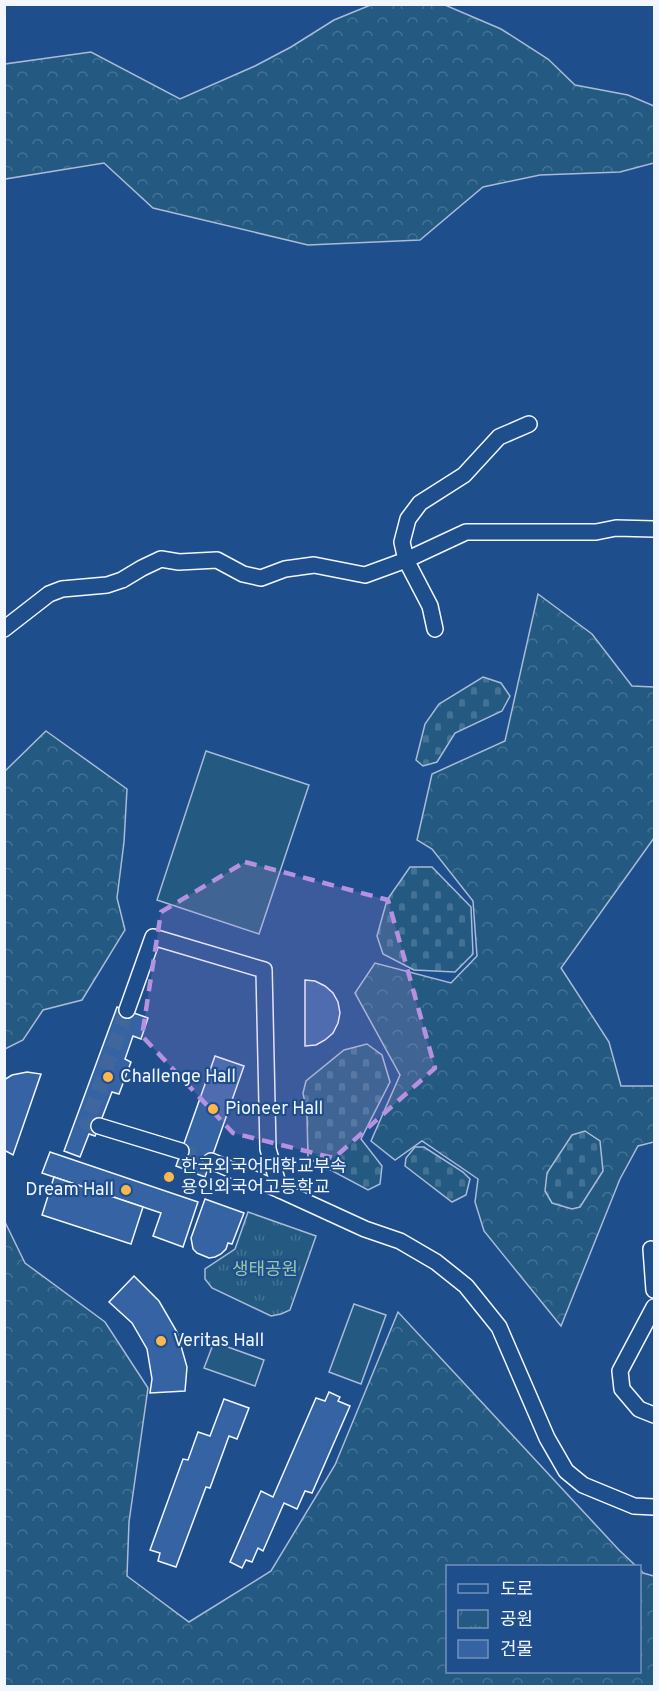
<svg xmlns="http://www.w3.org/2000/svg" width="659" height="1691" viewBox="0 0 659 1691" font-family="Overpass,'Noto Sans KR',sans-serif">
<defs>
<pattern id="forest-crowns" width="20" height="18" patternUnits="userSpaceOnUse" patternTransform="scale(1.5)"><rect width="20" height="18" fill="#245a82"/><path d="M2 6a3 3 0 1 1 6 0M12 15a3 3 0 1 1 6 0" fill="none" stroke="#447295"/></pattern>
<pattern id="cemetery-stones" width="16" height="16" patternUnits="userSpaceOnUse" patternTransform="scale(1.5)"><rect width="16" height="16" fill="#245a82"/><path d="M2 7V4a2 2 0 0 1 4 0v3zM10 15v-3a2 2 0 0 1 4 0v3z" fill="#447295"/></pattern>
<pattern id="park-tufts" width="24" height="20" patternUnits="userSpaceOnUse" patternTransform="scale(1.5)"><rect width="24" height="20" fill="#245a82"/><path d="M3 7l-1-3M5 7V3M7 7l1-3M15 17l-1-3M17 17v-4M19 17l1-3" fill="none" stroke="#447295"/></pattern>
</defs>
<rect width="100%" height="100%" fill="#1f4e8c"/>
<g fill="url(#forest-crowns)" stroke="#a8bbd7" stroke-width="1.5">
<polygon points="373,4 445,5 501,29 548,59 575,85 628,95 654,106 654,163 620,172 540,175 483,187 420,240 308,245 153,208 104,163 5,179 5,64 91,52 180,99 255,66 291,47 334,20"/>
<polygon points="538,594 592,634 632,686 654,687 654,838 561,968 609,1042 621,1086 654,1086 654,1142 638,1146 620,1179 561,1326 484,1231 475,1202 478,1179 422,1141 395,1160 371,1141 400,1075 355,993 375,963 451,983 477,956 473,901 432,849 417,840 432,774 505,741"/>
<polygon points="46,731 127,789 124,842 117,898 125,930 82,1000 43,1010 23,1040 5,1049 5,771"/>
<polygon points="4,1220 25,1263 105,1322 148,1388 129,1522 127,1576 189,1622 271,1571 335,1465 398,1312 619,1550 636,1566 448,1566 448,1672 640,1672 640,1569 643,1573 654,1576 654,1686 5,1686"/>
</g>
<g fill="url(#cemetery-stones)" stroke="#a8bbd7" stroke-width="1.5">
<polygon points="483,677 501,683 510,696 502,711 455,733 437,762 423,766 416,760 425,724 439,704"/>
<polygon points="410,867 432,867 471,907 473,954 455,972 414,970 383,954 377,936 387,900"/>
<polygon points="367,1044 382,1055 390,1082 361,1139 382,1166 380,1184 368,1190 308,1158 307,1115 303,1093 306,1081 344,1050"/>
<polygon points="585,1131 600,1141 603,1171 580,1207 572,1209 552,1203 545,1191 547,1173 572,1135"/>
<polygon points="415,1147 424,1147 463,1172 470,1179 466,1195 452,1202 405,1166 406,1158"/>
</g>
<polygon fill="url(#park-tufts)" stroke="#a8bbd7" stroke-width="1.5" points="248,1212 316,1236 290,1310 281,1314 271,1316 212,1288 205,1279 205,1269 235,1249"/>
<g fill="#245a82" stroke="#a8bbd7" stroke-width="1.5">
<polygon points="206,751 309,785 259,934 157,900"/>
<polygon points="354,1304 386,1315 361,1384 329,1372"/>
<polygon points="214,1342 264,1360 255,1386 204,1368"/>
</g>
<g fill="#3563a3" stroke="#f2f6ff" stroke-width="1.5">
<polygon points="305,980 315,981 325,986 333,993 338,1002 340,1013 338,1023 333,1033 325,1040 316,1045 305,1046"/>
<polygon points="117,1007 148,1018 141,1039 133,1036 125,1059 131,1062 119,1094 112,1092 95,1136 89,1134 80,1157 64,1151"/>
<polygon points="215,1056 244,1066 205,1177 176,1166"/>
<polygon points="27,1072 41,1074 13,1155 4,1150 4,1080 12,1075"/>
<polygon points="50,1152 198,1202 183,1247 153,1236 161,1213 42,1173"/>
<polygon points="54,1177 143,1207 131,1244 42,1215"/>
<polygon points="205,1199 244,1213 232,1244 228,1243 226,1249 221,1254 215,1257 209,1258 197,1253 193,1249 191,1238"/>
<polygon points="134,1276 159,1301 177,1332 187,1367 185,1391 150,1393 152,1379 147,1349 132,1323 109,1302"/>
<polygon points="329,1392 340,1397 338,1401 350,1406 312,1493 305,1491 297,1509 284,1503 263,1551 258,1548 252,1562 246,1560 242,1568 230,1562 261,1491 273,1497 316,1398 325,1401"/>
<polygon points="224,1399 249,1408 237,1439 229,1436 210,1488 206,1487 176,1567 158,1561 160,1553 150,1550 183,1459 188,1460 198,1432 210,1436"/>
</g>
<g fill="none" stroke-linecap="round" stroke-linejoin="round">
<g stroke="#3f679d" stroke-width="15" stroke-dasharray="15 8" stroke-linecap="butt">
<polyline points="99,1126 87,1123 127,1010"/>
<polyline points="181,1151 211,1161"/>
</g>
<defs>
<g id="minor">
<polyline points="4,629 49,594 62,589 107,585 122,580 142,568 161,559 179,562 217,560 243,574 261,578 285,569 314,565 365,575 406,560 466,532 596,532 616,528 654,529"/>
<polyline points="435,629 430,606 406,560 402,542 408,519 420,503 464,475 499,437 529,424"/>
<polyline points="127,1010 153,937 264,970 268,1149 280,1190 365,1229 400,1241 436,1262 466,1286 499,1327 547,1438 566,1471 583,1485 634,1506 654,1507"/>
<polyline points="99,1126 181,1151"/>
<polyline points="211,1161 280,1190"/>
<polyline points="651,1249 654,1290"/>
<polyline points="654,1307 620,1371 622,1389 639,1409 654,1415"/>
</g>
</defs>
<use href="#minor" stroke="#f2f6ff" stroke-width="18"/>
<use href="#minor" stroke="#1f4e8c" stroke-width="15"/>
</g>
<path fill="#b691df" fill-opacity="0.2" stroke="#b691df" stroke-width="4.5" stroke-dasharray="12 8" stroke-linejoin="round" d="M245 862 388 900 435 1068 334 1158 233 1133 142 1036 161 912Z"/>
<g fill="#ffb74d" stroke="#1f4e8c" stroke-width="2">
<circle cx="108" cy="1077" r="6"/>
<circle cx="213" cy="1109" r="6"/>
<circle cx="169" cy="1177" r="6"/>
<circle cx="126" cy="1190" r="6"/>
<circle cx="161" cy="1341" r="6"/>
</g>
<g text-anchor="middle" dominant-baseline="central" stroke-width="4.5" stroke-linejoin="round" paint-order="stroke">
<g font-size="18" fill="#f2f6ff" stroke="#1f4e8c" text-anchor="start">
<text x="120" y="1077">Challenge Hall</text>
<text x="225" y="1109">Pioneer Hall</text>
<text x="181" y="1167">한국외국어대학교부속<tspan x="181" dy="21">용인외국어고등학교</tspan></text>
<text x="114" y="1190" text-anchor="end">Dream Hall</text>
<text x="173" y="1341">Veritas Hall</text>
</g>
<g font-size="18" fill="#97c8a6" stroke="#1f4e8c">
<text x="265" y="1270">생태공원</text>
</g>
</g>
<rect width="659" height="1691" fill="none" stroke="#f2f6ff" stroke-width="12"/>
<rect x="446" y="1565" width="195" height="108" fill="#1f4e8c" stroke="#7391ba" stroke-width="1.5"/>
<rect x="458" y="1584" width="30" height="9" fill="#1f4e8c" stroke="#7391ba" stroke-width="1.5"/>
<text x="500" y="1595" font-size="18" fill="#f2f6ff">도로</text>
<rect x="458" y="1610" width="30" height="18" fill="url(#park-tufts)" stroke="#7391ba" stroke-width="1.5"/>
<text x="500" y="1625" font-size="18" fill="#f2f6ff">공원</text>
<rect x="458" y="1640" width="30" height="18" fill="#3563a3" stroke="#7391ba" stroke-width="1.5"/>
<text x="500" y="1655" font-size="18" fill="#f2f6ff">건물</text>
</svg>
